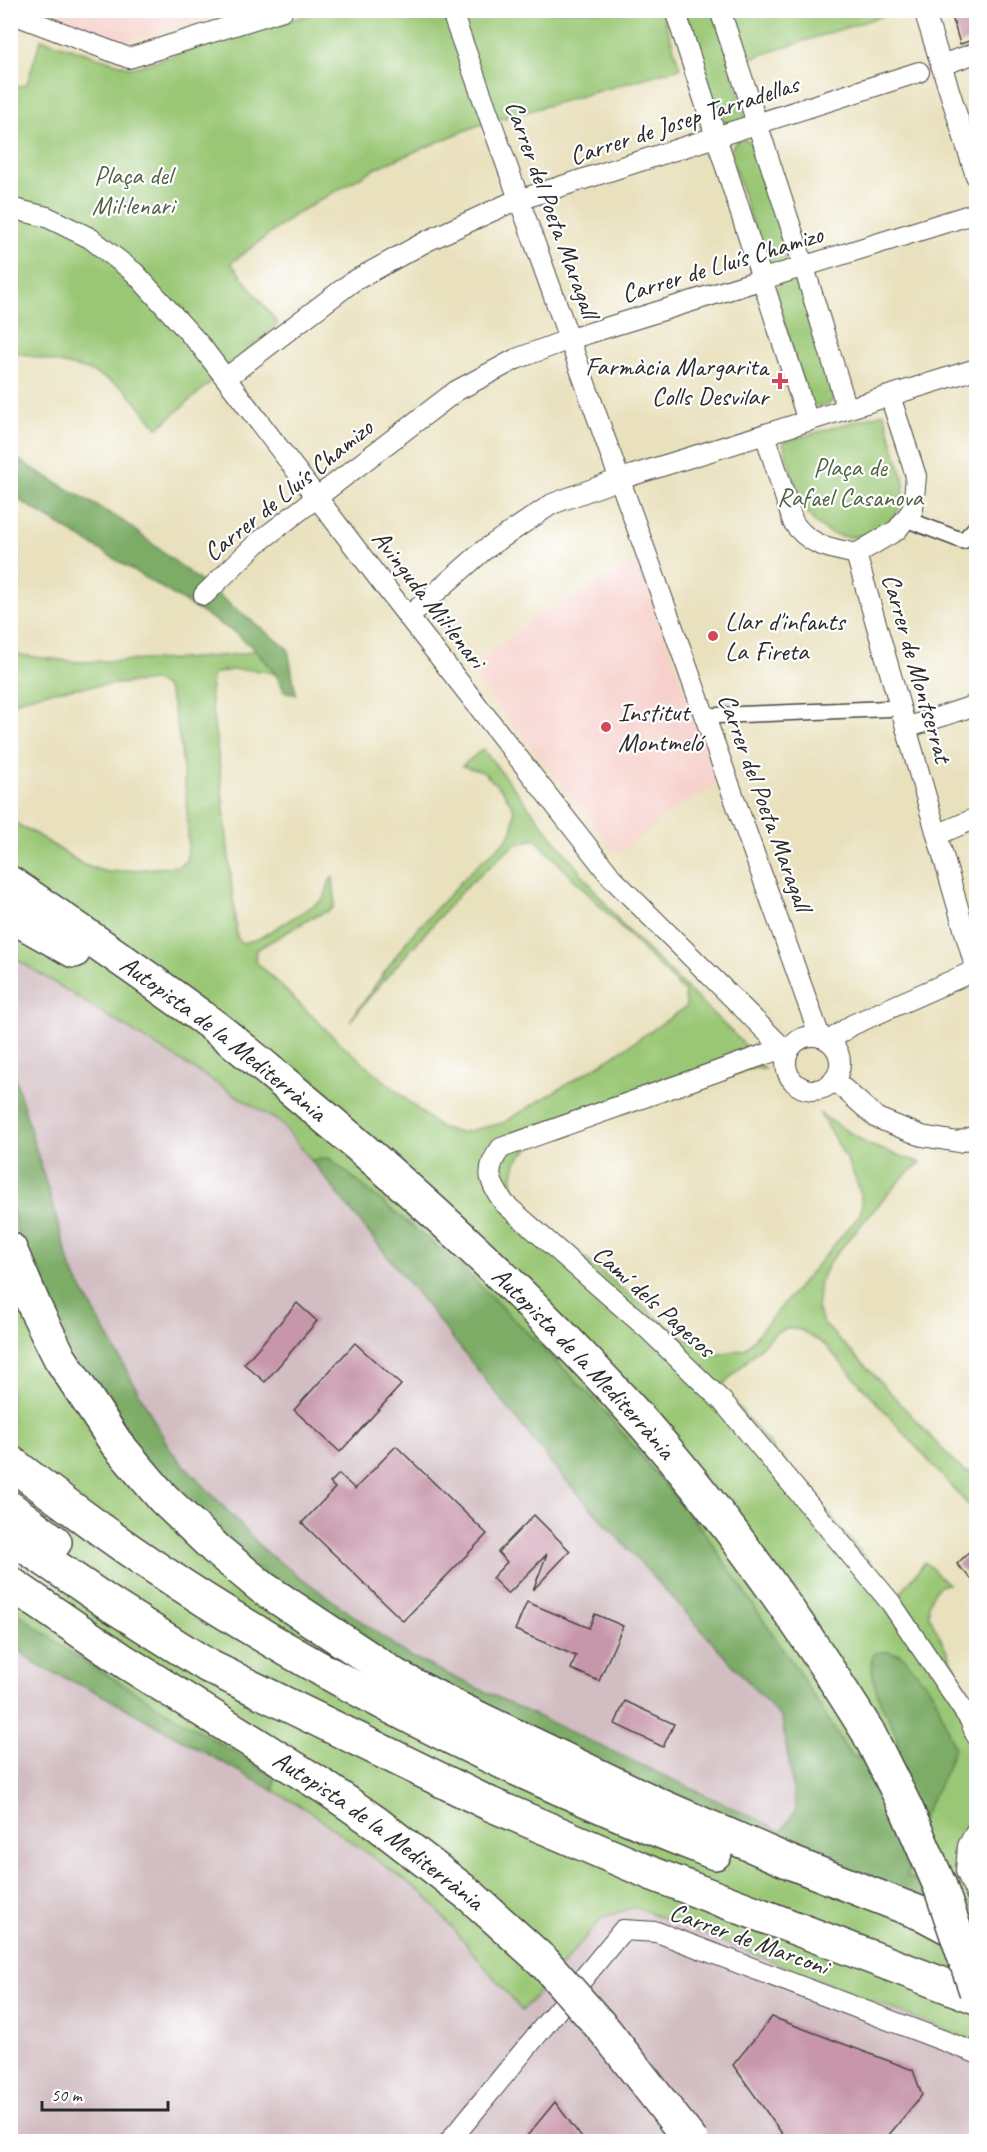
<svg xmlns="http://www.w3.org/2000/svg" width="987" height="2152" viewBox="0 0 987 2152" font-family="Caveat,sans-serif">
<rect width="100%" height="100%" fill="#fff"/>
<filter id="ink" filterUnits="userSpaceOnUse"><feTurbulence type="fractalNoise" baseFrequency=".0167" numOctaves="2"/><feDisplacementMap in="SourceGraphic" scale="12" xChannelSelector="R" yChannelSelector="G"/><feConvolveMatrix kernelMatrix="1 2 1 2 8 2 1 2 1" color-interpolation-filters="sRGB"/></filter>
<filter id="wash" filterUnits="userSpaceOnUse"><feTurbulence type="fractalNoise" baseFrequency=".008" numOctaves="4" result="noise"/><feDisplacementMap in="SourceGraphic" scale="24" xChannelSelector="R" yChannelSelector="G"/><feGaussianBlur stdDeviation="1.35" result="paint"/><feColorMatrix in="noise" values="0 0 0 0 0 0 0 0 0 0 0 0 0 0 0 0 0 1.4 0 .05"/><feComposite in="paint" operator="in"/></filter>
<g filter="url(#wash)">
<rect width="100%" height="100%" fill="#e9e1be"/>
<g fill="#f7d0cb">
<polygon points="43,11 43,10 230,11 127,41"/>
<polygon points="639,563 718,783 670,813 618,854 469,671 530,620 615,572"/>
</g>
<g fill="#d2bec2">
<polygon points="10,956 282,1123 561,1475 782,1719 796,1809 782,1831 409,1656 267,1553 171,1451 72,1271 11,1061"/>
<polygon points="10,1644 39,1666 98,1693 309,1811 425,1895 522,2010 603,1917 635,1907 976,2042 976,2141 11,2141"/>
</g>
<g fill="#9ac775" stroke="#627950" stroke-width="1.5">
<polygon points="324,10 662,11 680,68 476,126 376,168 296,214 231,263 278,324 158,428 124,388 88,370 11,351 10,89 27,84 41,39 132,68"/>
<polygon points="726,10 898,11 742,61"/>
<polygon points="684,11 716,11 746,119 730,126 718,116"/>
<path d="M740 139 746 140 756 145 792 250 790 257 782 265 769 264 764 259 731 157C731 148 732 144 740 139Z"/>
<path d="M792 279 797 280 804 287 835 397C828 408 818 409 808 401L775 293C778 283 782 281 792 279Z"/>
<path d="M884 413C889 429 893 445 898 462 900 469 904 477 904 484 906 534 842 555 812 519 797 501 790 464 783 442Z"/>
<path d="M254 650 278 675C258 668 234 668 213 674L210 693 220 770 237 938 243 943 258 939 321 901C330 894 325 884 333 877L335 899 334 906 331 910 313 917 256 950 255 961 339 1042 439 1127 460 1133 503 1123 607 1060 686 1007 685 993 535 839 514 845 463 890 377 988 350 1021 409 938 474 868 505 841 513 829 514 809 503 791 483 772 462 766 483 749 624 927 741 1041 765 1069 752 1068 542 1140C515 1156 512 1163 512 1195L528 1211 676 1333 715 1355 745 1349 859 1216C872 1192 832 1136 820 1114L869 1145 921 1163 906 1174 885 1197 830 1261 820 1281 817 1309 824 1324 875 1376 956 1464 964 1471 976 1473V1504L972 1509 825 1345 801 1330 788 1328 775 1333 721 1387 898 1596 925 1562 948 1584C934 1584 927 1603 929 1615L976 1709V1906L907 1877 923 1816 952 1756 900 1654 885 1652 872 1655C870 1670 874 1684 879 1698 885 1716 906 1736 892 1755L864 1759 850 1755 801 1676 704 1532 594 1399 459 1265 329 1158 311 1160 281 1123 11 956V821L34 833 84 865 100 870 108 872 179 866 186 862C193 837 180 710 166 688 163 684 159 683 154 681 127 684 27 688 11 706V654L77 662 182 659 243 654Z"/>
<polygon points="10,1199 23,1258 145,1462 373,1652 902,1895 976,1922 976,2042 635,1907 603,1917 522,2011 425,1895 309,1811 274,1791 274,1777 71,1653 11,1608"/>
</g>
<g fill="#7bac66" stroke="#536c48" stroke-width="1.5">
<path d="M10 455 123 521 288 649 296 695 284 691C275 666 253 647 232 631L11 495Z"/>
<path d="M10 1061 72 1271 171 1451 267 1553 409 1656 782 1831 796 1809 782 1719 561 1475 311 1160 329 1158 459 1265 594 1399 704 1532 801 1676 850 1755 864 1759 892 1755C906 1736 885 1716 879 1698 874 1684 871 1670 872 1655 883 1649 895 1652 905 1658L935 1695 954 1747 946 1771 923 1816 907 1877 976 1906V1922L749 1835 373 1652 264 1575 145 1462 79 1367 23 1258 11 1199Z"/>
<polygon points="11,1608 71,1653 274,1777 274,1791 98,1693 39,1666 11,1644"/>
</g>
<g id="blocks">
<g fill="#c796ab">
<polygon points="950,10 974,10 976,20 976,39 960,44"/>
<polygon points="297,1303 317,1321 265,1382 244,1364"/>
<polygon points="355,1343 401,1385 340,1452 294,1410"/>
<polygon points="396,1446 487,1534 403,1621 302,1523 335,1488 330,1483 339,1474 355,1489"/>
<polygon points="534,1515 570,1551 533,1590 547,1554 508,1594 492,1578 507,1562 498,1552"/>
<polygon points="976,1545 976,1584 957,1564"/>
<polygon points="527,1602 589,1628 595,1614 623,1626 599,1681 571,1669 576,1656 515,1630"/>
<polygon points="625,1701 674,1724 663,1747 615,1724"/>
<polygon points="772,2017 913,2070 922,2095 883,2142 788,2142 733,2065"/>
<polygon points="555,2102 585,2142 522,2142"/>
</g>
</g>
</g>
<g filter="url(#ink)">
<use href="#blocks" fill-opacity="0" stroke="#484641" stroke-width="1.5"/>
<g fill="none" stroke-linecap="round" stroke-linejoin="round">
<defs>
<g id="pedestrian">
<polyline points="906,519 963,541 976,527"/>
<polyline points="705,716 900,708"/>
</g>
<g id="minor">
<polyline points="451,10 820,1037"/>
<polyline points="675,10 808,421"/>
<polyline points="720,10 804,267 847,409"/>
<polyline points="924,10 976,176"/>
<polyline points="10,13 129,58 283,10"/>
<polyline points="941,65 976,53"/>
<polyline points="10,208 47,217 90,238 135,273 201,346 399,605 612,878 783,1048 789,1049"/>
<polyline points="226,378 352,282 427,241 512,202 919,72"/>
<path d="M765 434 793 522C809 546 830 548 856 554L897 530 913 509 916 476 890 396"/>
<polyline points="856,554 976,970"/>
<polyline points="204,595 256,544 456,391 516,359 570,339 976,213"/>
<polyline points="408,617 484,550 552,504 620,479 976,369"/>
<polyline points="906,728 976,705"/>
<polyline points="937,835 976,818"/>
<circle cx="813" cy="1063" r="27"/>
<polyline points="829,1041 852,1025 976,970"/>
<path d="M783 1048 501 1148C483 1171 490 1183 505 1204L650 1331 723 1402 891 1603 970 1720 976 1735"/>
<polyline points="835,1081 877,1118 922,1136 958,1142 976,1136"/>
<polyline points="976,1831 968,1846 966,1871 976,1894"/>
<polyline points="449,2142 623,1930 657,1932 976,2053"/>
</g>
<g id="motorway">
<path id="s1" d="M10 883C78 929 145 975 211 1024 240 1046 268 1070 296 1093 409 1186 518 1286 617 1394 712 1497 794 1613 868 1732"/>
<polyline points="10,915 74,951"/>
<polyline points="10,1249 36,1310 60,1358 116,1443 163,1498 216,1549 263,1588 396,1676 449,1704 659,1805 792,1863 925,1915 972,1940"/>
<path d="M10 1462C56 1497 102 1532 150 1564 326 1683 517 1776 715 1853"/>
<polyline points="10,1508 55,1542"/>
<polyline points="10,1536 113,1606 208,1666 490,1804 653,1874 976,1997"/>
<path id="s2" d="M10 1583 124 1661 326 1788 375 1822 472 1897 544 1962"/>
</g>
</defs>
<use href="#pedestrian" stroke="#484641" stroke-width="18"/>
<use href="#minor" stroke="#484641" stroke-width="22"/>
<use href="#motorway" stroke="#484641" stroke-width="36"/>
<use href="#pedestrian" stroke="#fff" stroke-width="15"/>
<use href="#minor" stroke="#fff" stroke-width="20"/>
<use href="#motorway" stroke="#fff" stroke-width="33"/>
<defs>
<g id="motorway-bridge">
<polyline points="868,1732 906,1808 940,1886 976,1991"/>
<polyline points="544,1962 606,2032 692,2142"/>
</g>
</defs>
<use href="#motorway-bridge" stroke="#484641" stroke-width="36" stroke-linecap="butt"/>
<use href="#motorway-bridge" stroke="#fff" stroke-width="33"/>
</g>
</g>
<g fill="#d1495b" stroke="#fff" stroke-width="2">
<path d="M777 372h6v6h6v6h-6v6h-6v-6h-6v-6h6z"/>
<circle cx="713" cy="636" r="6"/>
<circle cx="606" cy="727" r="6"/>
</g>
<g text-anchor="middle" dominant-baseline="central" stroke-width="4.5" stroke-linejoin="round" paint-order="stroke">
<g font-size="26" fill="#2b2b2b" stroke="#fff">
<text transform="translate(684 120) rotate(-18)">Carrer de Josep Tarradellas</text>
<text transform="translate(552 209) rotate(70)">Carrer del Poeta Maragall</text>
<text transform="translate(722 264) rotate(-17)">Carrer de Lluís Chamizo</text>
<text transform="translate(288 490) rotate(-39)">Carrer de Lluís Chamizo</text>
<text transform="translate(429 599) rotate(52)">Avinguda Mil·lenari</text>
<text transform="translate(917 668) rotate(74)">Carrer de Montserrat</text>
<text transform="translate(765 802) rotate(70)">Carrer del Poeta Maragall</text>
<text stroke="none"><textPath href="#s1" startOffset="264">Autopista de la Mediterrània</textPath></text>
<text transform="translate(654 1301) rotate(42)">Camí dels Pagesos</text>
<text stroke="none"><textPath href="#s1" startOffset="750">Autopista de la Mediterrània</textPath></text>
<text stroke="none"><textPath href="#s2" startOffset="444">Autopista de la Mediterrània</textPath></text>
<text transform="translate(749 1939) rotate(20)">Carrer de Marconi</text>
</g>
<g font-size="26" fill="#526245" stroke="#fff">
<text x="133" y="175">Plaça del<tspan x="133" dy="30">Mil·lenari</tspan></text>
<text x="850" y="467">Plaça de<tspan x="850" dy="30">Rafael Casanova</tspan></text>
</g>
<g font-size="26" fill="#2b2b2b" stroke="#fff" text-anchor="start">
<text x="768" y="366" text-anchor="end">Farmàcia Margarita<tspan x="768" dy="30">Colls Desvilar</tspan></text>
<text x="725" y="621">Llar d'infants<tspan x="725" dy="30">La Fireta</tspan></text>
<text x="618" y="712">Institut<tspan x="618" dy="30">Montmeló</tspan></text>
</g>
</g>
<rect width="987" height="2152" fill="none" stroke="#fff" stroke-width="36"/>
<path d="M42 2101v9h126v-9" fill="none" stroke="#2b2b2b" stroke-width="3"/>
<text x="51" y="2101" font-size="18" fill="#2b2b2b" stroke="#ffffff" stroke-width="4.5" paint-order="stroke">50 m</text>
</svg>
